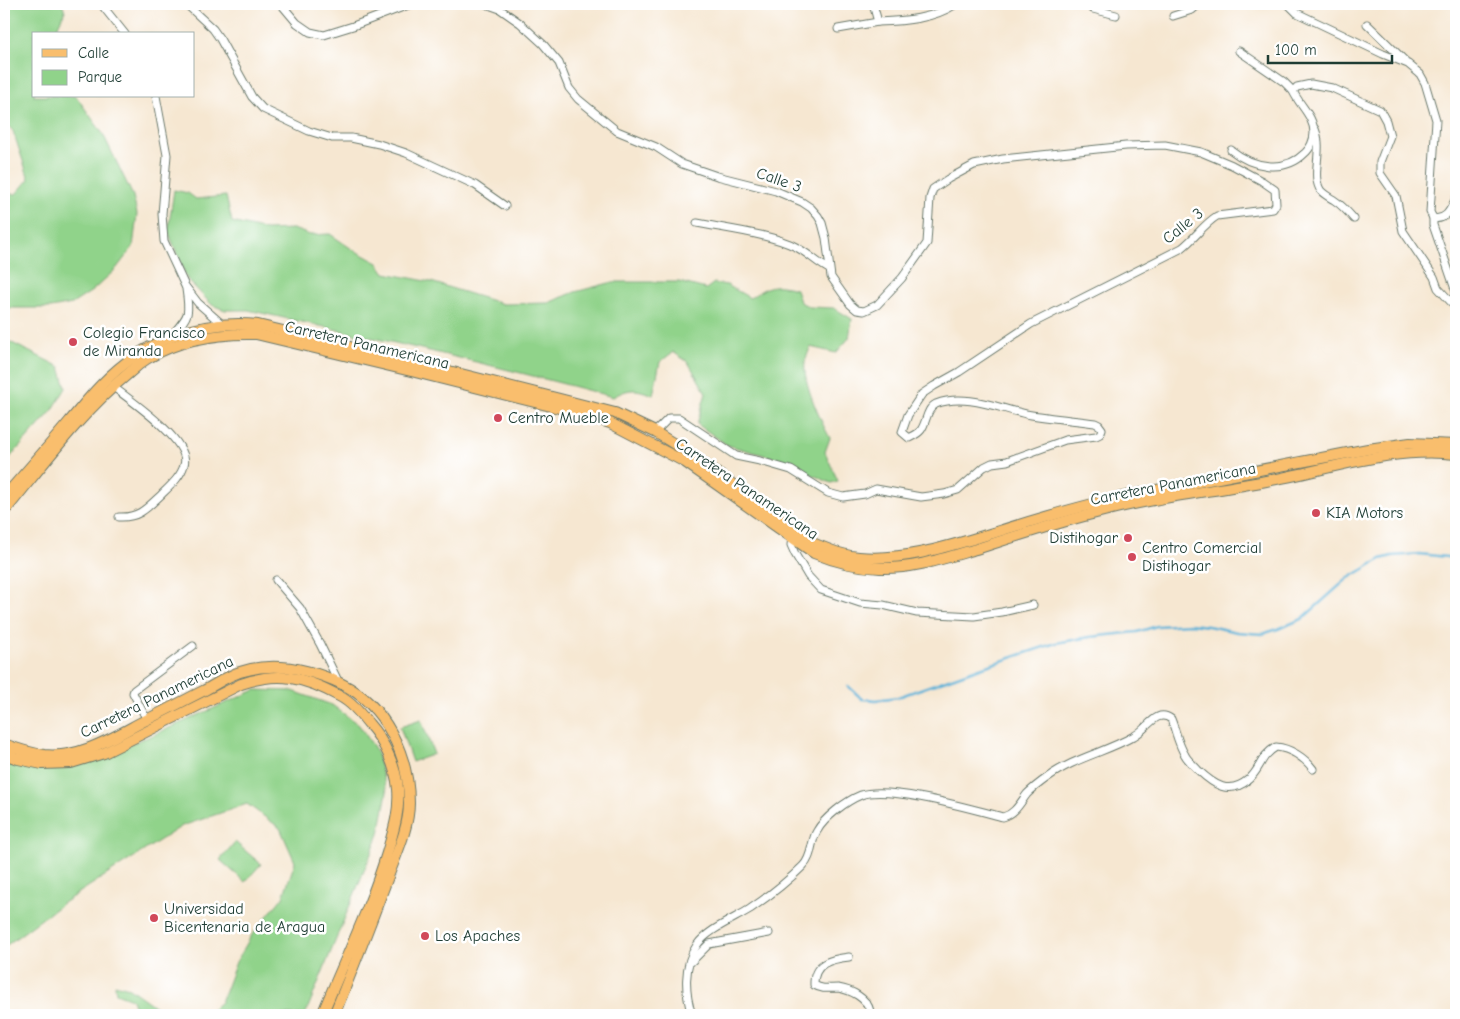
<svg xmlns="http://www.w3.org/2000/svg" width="1460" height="1019" viewBox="0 0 1460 1019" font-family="'Comic Neue',sans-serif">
<rect width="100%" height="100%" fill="#fff"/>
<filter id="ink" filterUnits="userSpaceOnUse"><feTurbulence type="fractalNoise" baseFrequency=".02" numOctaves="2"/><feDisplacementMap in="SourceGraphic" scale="10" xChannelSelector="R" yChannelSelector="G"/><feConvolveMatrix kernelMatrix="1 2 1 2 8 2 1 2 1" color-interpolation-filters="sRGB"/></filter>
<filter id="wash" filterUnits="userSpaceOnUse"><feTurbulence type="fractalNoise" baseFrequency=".0096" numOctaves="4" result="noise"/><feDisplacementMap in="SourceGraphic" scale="20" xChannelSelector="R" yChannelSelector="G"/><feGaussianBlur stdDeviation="1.12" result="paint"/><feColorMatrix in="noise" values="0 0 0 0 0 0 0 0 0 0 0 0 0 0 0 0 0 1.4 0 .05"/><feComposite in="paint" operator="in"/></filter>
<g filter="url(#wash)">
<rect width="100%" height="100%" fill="#f6e7d1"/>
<g fill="#90d38a" stroke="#58885f">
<polygon points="4,4 62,4 65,11 54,34 34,34 34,96 76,96 103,134 133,196 137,214 133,247 116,269 92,291 72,304 51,308 4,308 4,194 16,194 29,179 13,131 4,122"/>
<path d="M174 190 188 193 196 199 226 196 232 222 266 230 293 229 310 235 330 234 352 249 378 263 385 273 431 282 503 304 548 303 575 292 613 282H679L706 289 714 283 727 285 750 298C769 285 773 283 796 289L800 302 810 307 834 308 852 319 849 338 836 353 810 347C809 352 806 357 805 362 802 381 821 422 830 438L825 452 838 481 831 483 775 458 727 445 697 424 706 393 688 362 673 352 660 362 653 395C635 388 629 388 613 397 492 364 370 337 248 310H225L212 305 187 279 168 231Z"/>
<polygon points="4,339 60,367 66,388 52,411 4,464"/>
<polygon points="255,690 293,691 332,705 359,725 376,750 387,792 379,834 305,1015 206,1015 221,1002 236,962 253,933 283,897 295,862 280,828 247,804 182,826 63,903 4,947 4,756 83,760 151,736"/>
<polygon points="421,720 434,754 412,762 400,727"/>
<polygon points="235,842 261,864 245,882 220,860"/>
<polygon points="115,984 129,988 167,1015 137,1015 132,999 116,993"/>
</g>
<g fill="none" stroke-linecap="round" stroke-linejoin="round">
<polyline stroke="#5cb2d8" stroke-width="2.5" points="848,686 862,699 876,700 898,697 980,668 1056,643 1090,637 1137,632 1157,626 1190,624 1208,626 1237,632 1262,634 1278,629 1302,619 1347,579 1381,559 1392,556 1419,554 1456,558"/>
</g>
</g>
<g filter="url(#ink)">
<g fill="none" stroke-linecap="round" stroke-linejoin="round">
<defs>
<g id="minor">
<polyline points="101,4 125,34"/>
<polyline points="186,4 213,29 220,39 252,97 263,109 309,131 332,138 351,138 379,144 406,153 475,185 505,206"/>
<polyline points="281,4 297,23 310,32 324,35 353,26 411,4"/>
<path d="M486 4 500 9 520 23 543 44 559 63 569 88 578 99 617 131 656 147 682 164 717 176 776 191 802 202 811 208 818 216 822 223 826 238 831 277 850 304 857 310 864 311 877 305 902 278 927 243 930 198 933 189 948 179 974 165 1003 159 1126 146 1165 145 1201 152 1232 165 1262 181 1275 190 1276 204 1273 209 1217 216C1204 224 1195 238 1182 248L1031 324 959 372 934 386 922 394 908 415 902 432 909 438C913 436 918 434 921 430 927 422 926 409 936 404 965 393 998 408 1026 414 1049 418 1072 420 1095 423L1099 425 1102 429 1100 434 1096 436 1065 440 1007 461 992 463 984 467 958 490 944 494 921 497 876 489 865 494 843 497 828 493 791 470 760 461 736 456 679 418H669L655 432"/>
<path d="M873 4 878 22C905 21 933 19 956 4"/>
<polyline points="1086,4 1093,9 1116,15"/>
<path d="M1288 4 1297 13 1383 54 1408 64 1420 74 1425 83 1436 120 1430 212 1433 218C1447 221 1451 208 1456 198"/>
<polyline points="1173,16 1192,10 1199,4"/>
<polyline points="1367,24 1404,60"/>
<polyline points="838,29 878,22"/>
<polyline points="1239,51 1284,82 1293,91"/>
<polyline points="156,96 167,155 162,214 164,241 185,286 198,303 223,325"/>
<path d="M1315 129C1324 151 1310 175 1321 191 1325 195 1329 197 1334 200 1342 205 1348 212 1354 219"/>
<path d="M1231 150C1252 167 1284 174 1305 153 1310 149 1314 140 1314 133 1314 116 1299 105 1293 91L1297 87 1311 84 1332 88 1380 110 1386 121 1390 136 1380 162V173L1396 196 1403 231 1434 277 1438 288 1451 302 1456 300"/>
<polyline points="1433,218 1433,225 1456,292"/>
<path d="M697 223C726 229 771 234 796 247 808 253 817 263 829 269"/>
<path d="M172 335C189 315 190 316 186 289"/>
<path d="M112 386C129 399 192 442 184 465 181 477 169 487 161 495 147 508 139 518 119 517"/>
<polyline points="792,537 791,545 795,554 808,576 821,590 860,603 883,605 917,613 974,616 1002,612 1033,605"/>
<polyline points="276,580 300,608 320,644 339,683"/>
<polyline points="147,720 133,693 134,690 193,646"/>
<path d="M849 957C831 959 813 963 814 985 823 990 829 988 838 988 851 990 867 998 870 1011L866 1015"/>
<polyline points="691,962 709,944 769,933"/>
<path d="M692 1015C685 994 683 965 697 945 707 930 734 919 750 909 769 896 787 882 803 866 813 856 810 842 817 831 824 818 846 801 861 795 889 785 972 809 1003 817 1015 814 1020 803 1027 794 1033 788 1041 782 1048 777 1074 758 1106 752 1134 736 1148 729 1156 708 1171 719 1176 731 1178 744 1185 755 1188 761 1194 765 1198 770 1214 785 1229 796 1249 779 1261 769 1260 756 1276 747 1290 748 1305 758 1313 769"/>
<polyline points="832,1015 844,1015"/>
</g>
<g id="primary">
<path d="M4 497C26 472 48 447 69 422 80 409 90 396 102 384 144 341 197 319 258 325L417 363 615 413 655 432 689 453 815 544C830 550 844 556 859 557 906 561 950 546 993 533 1037 519 1081 506 1126 496L1368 449 1410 443 1456 445"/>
<path d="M4 512C43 465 81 412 129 373 135 368 142 361 150 357 183 338 219 333 256 334L415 372 579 413 610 423 685 462 814 553C836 562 856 567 880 568 913 569 945 558 976 549 1014 537 1053 524 1092 514 1149 498 1208 492 1266 481 1329 470 1392 446 1456 454"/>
<path d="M4 744C17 749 30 753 44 755 79 759 112 738 142 722 163 712 183 701 203 691 215 685 227 676 240 672 274 661 310 669 342 684 385 705 409 755 409 803 409 829 395 857 386 882 369 927 352 971 334 1015"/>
<path d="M4 754 18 759 42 764 71 763 104 753 241 684C279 671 304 677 339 696 351 702 360 713 369 724 384 741 396 766 398 789 400 812 393 832 387 853 370 909 344 961 322 1015"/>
</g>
</defs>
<use href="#minor" stroke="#6a786b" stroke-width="9"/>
<use href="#primary" stroke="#6a786b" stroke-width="12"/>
<use href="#minor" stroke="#fff" stroke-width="7"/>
<use href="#primary" stroke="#f9be6d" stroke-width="10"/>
</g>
</g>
<g fill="#d1495b" stroke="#fff" stroke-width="2">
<circle cx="73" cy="342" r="5"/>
<circle cx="498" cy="418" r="5"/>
<circle cx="1316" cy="513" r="5"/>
<circle cx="1128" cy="538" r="5"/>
<circle cx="1132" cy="557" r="5"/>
<circle cx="154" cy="918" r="5"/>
<circle cx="425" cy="936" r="5"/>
</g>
<g text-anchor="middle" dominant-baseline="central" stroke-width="5" stroke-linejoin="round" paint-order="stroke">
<g font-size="16" fill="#1f3d34" stroke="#fff">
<text transform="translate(779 180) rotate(19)">Calle 3</text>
<text transform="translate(1183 226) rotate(-39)">Calle 3</text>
<text transform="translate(367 345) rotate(13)">Carretera Panamericana</text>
<text transform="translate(1173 484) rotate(-11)">Carretera Panamericana</text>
<text transform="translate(747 489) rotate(34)">Carretera Panamericana</text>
<text transform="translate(157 697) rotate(-26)">Carretera Panamericana</text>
</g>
<g font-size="16" fill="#1f3d34" stroke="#fff" text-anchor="start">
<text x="83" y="333">Colegio Francisco<tspan x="83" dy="18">de Miranda</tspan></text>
<text x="508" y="418">Centro Mueble</text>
<text x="1326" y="513">KIA Motors</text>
<text x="1118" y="538" text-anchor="end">Distihogar</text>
<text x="1142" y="548">Centro Comercial<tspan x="1142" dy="18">Distihogar</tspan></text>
<text x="164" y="909">Universidad<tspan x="164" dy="18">Bicentenaria de Aragua</tspan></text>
<text x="435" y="936">Los Apaches</text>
</g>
</g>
<rect width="1460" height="1019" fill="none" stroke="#fff" stroke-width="20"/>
<rect x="32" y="32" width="162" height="65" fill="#ffffff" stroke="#a5b1ae"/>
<rect x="42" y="49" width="25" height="8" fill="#f9be6d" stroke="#a5b1ae"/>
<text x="78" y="58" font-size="15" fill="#1f3d34">Calle</text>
<rect x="42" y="70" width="25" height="15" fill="#90d38a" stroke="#a5b1ae"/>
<text x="78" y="82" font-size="15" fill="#1f3d34">Parque</text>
<path d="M1268 55v8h124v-8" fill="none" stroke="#1f3d34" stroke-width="2.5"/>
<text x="1275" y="55" font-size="15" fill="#1f3d34" stroke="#ffffff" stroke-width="4" paint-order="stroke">100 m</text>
</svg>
